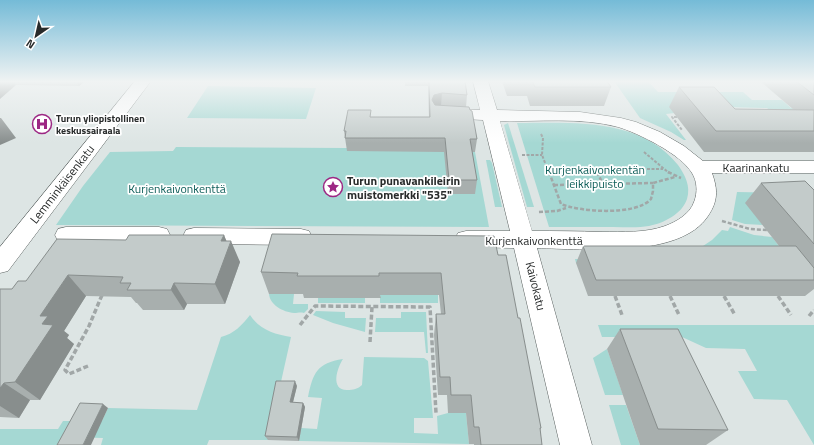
<svg xmlns="http://www.w3.org/2000/svg" width="814" height="445" viewBox="0 0 814 445" font-family="'Titillium Web',sans-serif">
<rect width="100%" height="100%" fill="#dde5e4"/>
<g fill="#a5d8d3">
<polygon points="614,81 648,81 658,92 743,92 752,100 782,100 791,108 796,108 801,112 773,113 767,108 725,107 666,114 686,140 684,140 671,132 640,118"/>
<polygon points="208,86 316,88 306,119 187,118"/>
<polygon points="508,123 534,207 527,207 504,125"/>
<path d="M517 123C571 123 640 117 678 165 685 175 691 186 687 199 682 214 664 223 649 226 638 228 625 227 613 227 592 227 570 227 549 227Z"/>
<polygon points="176,147 347,148 475,152 489,227 56,225 83,186 110,152 173,151"/>
<polygon points="486,160 490,160 492,163 502,207 495,207"/>
<polygon points="737,192 809,193 746,203 763,225 745,224 732,220"/>
<polygon points="730,227 754,235 772,237 792,263 576,263 575,259 652,259 700,248 712,240 722,230 728,231"/>
<path d="M269 294H294L293 304H308V309L304 313C300 312 298 313 294 313 283 312 270 305 269 294Z"/>
<rect x="380" y="295" width="58" height="8"/>
<rect x="318" y="298" width="47" height="5"/>
<polygon points="316,311 345,312 345,318 366,318 365,332 333,323 313,315"/>
<polygon points="401,312 426,312 428,353 426,353 424,332 375,332 376,318 401,318"/>
<path d="M250 315C260 330 274 334 291 337L268 440H209L207 445H101L103 438 70 437 66 445H0V429H58L63 421H102L108 408 197 410 221 337C234 334 242 325 250 315Z"/>
<polygon points="598,325 814,325 814,445 787,400 754,399 738,371 757,371 745,349 706,348 682,337 602,337"/>
<polygon points="607,349 623,395 605,395 593,358"/>
<path d="M364 357 424 358 428 361 433 418H414V433L438 434 437 416 448 413H466L469 444 299 441 301 428 317 429 322 398 308 397C313 373 317 363 343 359 337 368 330 390 347 390 353 390 358 389 362 385Z"/>
<polygon points="609,405 626,405 640,445 677,445 621,445"/>
</g>
<g fill="none" stroke-linecap="round" stroke-linejoin="round">
<defs>
<g id="minor">
<polygon points="135,81 151,81 8,271 0,273 0,247"/>
<path d="M473 81H488L497 110 580 112 621 118 636 122 660 132 684 146 703 161H814V173H712C718 190 718 201 708 216 680 259 583 249 537 248L592 445H560L514 248 466 247 458 245 455 239 458 233 466 231H510L483 120 443 118 437 117 435 113 437 109 443 108 480 110ZM500 121C538 122 580 117 618 127 638 133 681 154 692 173 697 181 698 192 694 202 690 214 676 222 665 226 646 233 622 232 602 232 579 231 555 231 532 231Z"/>
<polygon points="66,227 159,227 167,229 170,235 167,241 159,243 66,243 58,241 55,235 58,229"/>
<polygon points="194,228 301,229 309,231 312,237 309,243 301,245 194,244 186,242 183,236 186,230"/>
</g>
</defs>
<use href="#minor" stroke="#59605f" stroke-width="1"/>
<g stroke="#a1a7a7" stroke-width="2" stroke-dasharray="3 1.5" stroke-linecap="butt">
<polyline points="677,117 672,117 682,130"/>
<polyline points="541,134 543,138 542,155 549,173"/>
<polyline points="644,152 669,173"/>
<polyline points="522,155 542,155"/>
<polyline points="548,169 663,169"/>
<polyline points="595,169 597,173"/>
</g>
<g stroke="#a1a7a7" stroke-width="2.5" stroke-dasharray="4 2" stroke-linecap="butt">
<path d="M549 172 561 204C580 212 636 216 651 199L653 191V183L675 177"/>
<polyline points="597,172 603,184"/>
<polyline points="668,172 681,178"/>
<polyline points="554,185 653,183"/>
<polyline points="539,212 557,211 566,208"/>
<polyline points="722,221 750,229 767,230"/>
</g>
<g stroke="#a1a7a7" stroke-width="3.5" stroke-dasharray="5 2.5" stroke-linecap="butt">
<polyline points="615,296 622,315"/>
<polyline points="670,296 679,315"/>
<polyline points="724,296 735,315"/>
<polyline points="778,296 791,315"/>
<polyline points="809,316 814,310"/>
<polyline points="300,325 315,306 430,307 436,413"/>
<polyline points="370,342 372,307"/>
<polyline points="88,366 69,374 65,370 89,326 102,295"/>
</g>
<use href="#minor" fill="#fff" fill-rule="evenodd"/>
</g>
<g fill="#a8afae">
<polygon points="0,81 85,81 79,86 16,85"/>
<polygon points="405,81 465,81 467,95 466,107 477,139 475,152 472,152 477,180 475,194 448,194 444,152 347,151 344,131 372,117 429,117 428,86 405,86"/>
<polygon points="502,81 607,81 611,87 604,106 530,106 527,96 507,96"/>
<polygon points="760,81 814,81 814,152 704,152 669,107 679,87 735,109 794,110"/>
<polygon points="761,183 814,190 814,289 805,296 588,296 576,263 583,246 779,246 745,203"/>
<polygon points="224,235 226,241 240,262 225,304 187,304 184,310 143,310 137,303 136,303 131,297 86,296 64,331 69,335 67,338 74,344 40,400 30,400 19,418 0,417 0,289 12,289 26,281 126,240"/>
<polygon points="498,255 518,318 541,428 540,430 542,445 474,445 474,444 469,444 466,413 448,413 447,395 438,395 434,335 436,314 441,314 439,295 380,295 381,298 304,298 303,294 269,294 261,272"/>
<polygon points="620,329 728,430 706,445 640,445 607,349"/>
<polygon points="297,386 293,402 303,403 305,407 299,441 268,440 265,436"/>
</g>
<g fill="#888e8d">
<polygon points="0,81 13,81 16,85 0,99"/>
<polygon points="76,81 85,81 79,86"/>
<polygon points="442,93 441,106 434,107 432,100 434,95"/>
<polygon points="0,118 1,118 16,138 0,145"/>
<polygon points="224,235 229,247 231,241 240,262 225,304 215,284 221,241"/>
<polygon points="68,275 86,296 64,331 69,335 67,338 74,344 40,400 15,382 42,324 40,316"/>
<polygon points="174,283 187,304 184,310 171,290"/>
<polygon points="295,381 297,386 292,406 290,402"/>
<polygon points="4,383 30,400 19,418 0,406 0,388"/>
<polygon points="303,403 305,407 299,441 297,437"/>
<polygon points="103,404 108,408 91,445 83,445"/>
</g>
<g fill="#c3cbca" stroke="#888e8d">
<polygon points="429,81 465,81 467,95 442,93 434,95 432,100 435,105 469,107 470,110 472,111 477,139 470,139 477,180 449,180 445,138 345,138 346,131 344,131 348,110 371,110 370,117 430,117"/>
<polygon points="532,81 607,81 611,87 535,87"/>
<polygon points="796,81 814,81 814,95"/>
<polygon points="679,87 714,87 735,109 814,110 814,131 716,131"/>
<polygon points="805,181 814,190 814,244 761,183"/>
<polygon points="272,234 494,236 498,255 506,255 518,318 520,318 541,428 540,428 542,445 481,445 479,427 474,427 471,395 451,395 450,377 440,377 436,314 445,314 441,273 379,273 379,276 297,276 298,273 261,272"/>
<polygon points="129,235 224,235 221,241 231,241 215,284 174,283 171,290 127,290 131,283 120,283 123,277 68,275 40,316 48,316 42,324 53,325 15,382 4,383 0,388 0,289 12,289 18,281 26,281 57,239 126,240"/>
<polygon points="583,246 796,246 814,268 814,280 596,280"/>
<polygon points="620,329 678,329 728,430 658,429"/>
<polygon points="276,381 295,381 290,402 303,403 297,437 265,436"/>
<polygon points="80,403 103,404 83,445 57,445"/>
</g>
<linearGradient id="sky" x2="0" y2="1"><stop stop-color="#75bbd7"/><stop offset="0.57" stop-color="#f0f3f3"/><stop offset="1" stop-color="#f0f3f3" stop-opacity="0"/></linearGradient>
<rect width="814" height="143" fill="url(#sky)"/>
<defs>
<symbol id="hospital-ring" viewBox="-11 -11 22 22"><circle r="9.5" fill="#fff" stroke="#9d2884" stroke-width="1.5"/><path d="M-5-5h3v3.5h4V-5h3V5h-3V1.5h-4V5h-3Z" fill="#9d2884"/></symbol>
<symbol id="sight-ring" viewBox="-11 -11 22 22"><circle r="9.5" fill="#fff" stroke="#9d2884" stroke-width="1.5"/><path d="M0-6L1.8-2.2L6-1.7L2.9 1.2L3.7 5.4L0 3.3L-3.7 5.4L-2.9 1.2L-6-1.7L-1.8-2.2Z" fill="#9d2884"/></symbol>
</defs>
<g fill-rule="evenodd">
<use href="#hospital-ring" x="31" y="113" width="22" height="22"/>
<use href="#sight-ring" x="322" y="176" width="22" height="22"/>
</g>
<g text-anchor="middle" dominant-baseline="central" stroke-width="3.5" stroke-linejoin="round" paint-order="stroke">
<g font-size="10" font-weight="bold" fill="#282b2b" stroke="#fff" text-anchor="start">
<text x="56" y="118">Turun yliopistollinen<tspan x="56" dy="12">keskussairaala</tspan></text>
</g>
<g font-size="12" fill="#282b2b" stroke="#fff">
<text x="756" y="167">Kaarinankatu</text>
<text transform="translate(62 184) rotate(-52)">Lemminkäisenkatu</text>
<text x="534" y="240">Kurjenkaivonkenttä</text>
<text transform="translate(536 286) rotate(76)">Kaivokatu</text>
</g>
<g font-size="12" fill="#0e5e59" stroke="#fff">
<text x="595" y="169">Kurjenkaivonkentän<tspan x="595" dy="14">leikkipuisto</tspan></text>
<text x="177" y="188">Kurjenkaivonkenttä</text>
</g>
<g font-size="12" font-weight="bold" fill="#282b2b" stroke="#fff" text-anchor="start">
<text x="347" y="180">Turun punavankileirin<tspan x="347" dy="14">muistomerkki "535"</tspan></text>
</g>
</g>
<g transform="translate(36 36) rotate(214)" stroke="#ffffff" stroke-width="3" paint-order="stroke">
<path d="M0-3L7 15L0 10L-7 15Z" fill="#282b2b"/>
<text y="-6" font-size="11" font-weight="bold" text-anchor="middle" fill="#282b2b">N</text>
</g>
</svg>
